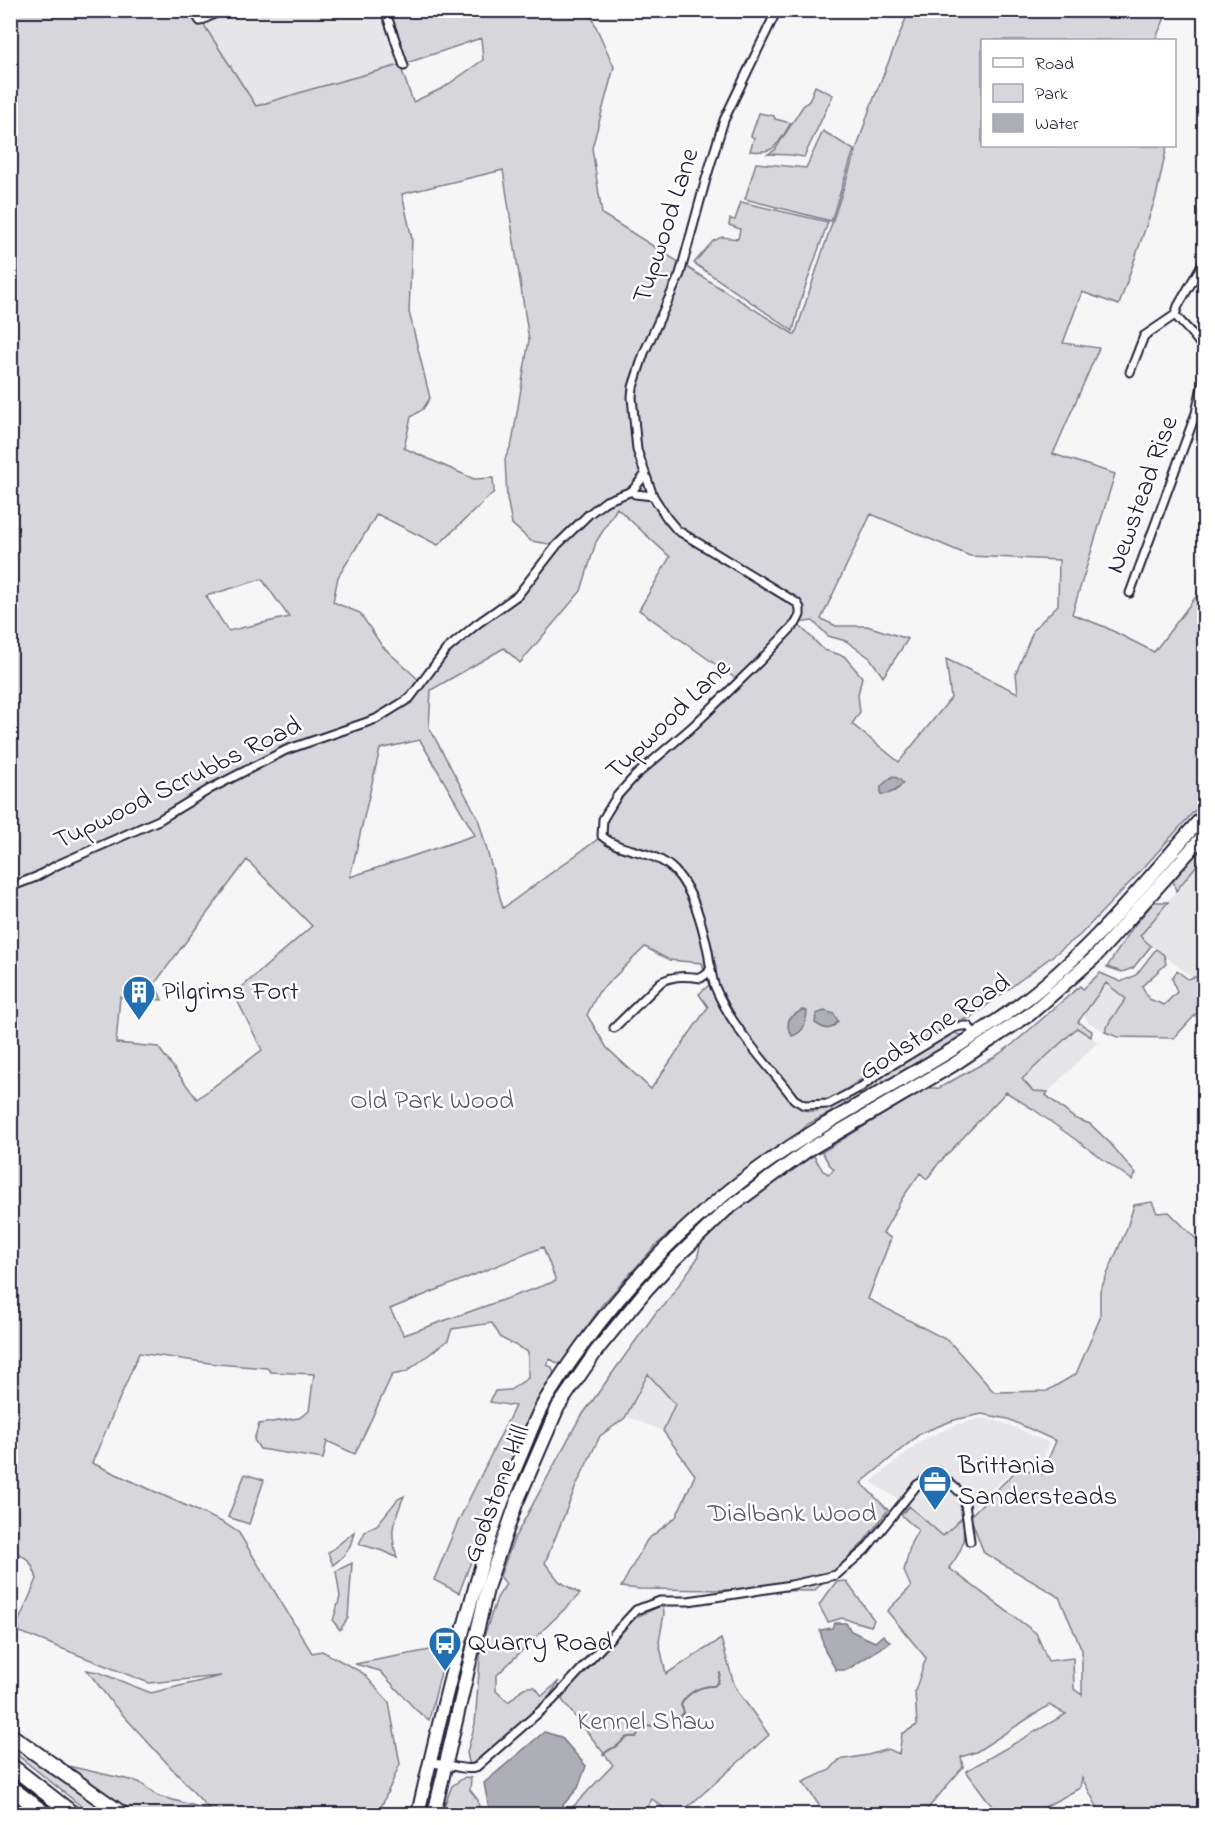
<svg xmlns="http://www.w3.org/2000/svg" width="1215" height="1825" viewBox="0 0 1215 1825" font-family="'Indie Flower',sans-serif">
<rect width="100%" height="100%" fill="#f6f6f7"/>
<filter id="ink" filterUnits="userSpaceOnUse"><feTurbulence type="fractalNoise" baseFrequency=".0167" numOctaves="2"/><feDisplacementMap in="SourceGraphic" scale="12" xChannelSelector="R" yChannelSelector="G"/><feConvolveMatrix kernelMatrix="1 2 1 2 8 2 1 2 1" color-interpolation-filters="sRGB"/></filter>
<g filter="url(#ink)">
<g fill="#e6e6e9">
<polygon points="196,11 390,11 404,64 312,89 255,107 200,21"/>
<polygon points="1204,856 1204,974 1198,982 1139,936"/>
<polygon points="1107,983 1126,999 1110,1021 1105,1032 1088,1022 1083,1014"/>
<polygon points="1077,1028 1098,1042 1048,1092 1033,1091 1022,1079"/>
<polygon points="648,1374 676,1405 663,1431 626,1416"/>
<polygon points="984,1418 1007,1424 1049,1443 1039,1470 1018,1464 943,1536 909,1506 871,1482 922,1440 958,1424"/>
</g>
<g fill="#d7d7db" stroke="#7c7c8b" stroke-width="1.5" fill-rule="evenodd">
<path d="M11 11H195L256 106 312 89 400 65 413 102 443 88 483 60 481 38 404 64 390 11H589L614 67 592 148 602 214 795 335 870 108 909 11H1168L1155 40H982V146H1167L1156 197 1119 305 1082 292 1063 343 1099 348 1053 454 1115 474 1072 614 1105 627 1154 652 1204 586V800L1138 874 1079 936 970 1018 960 1020 891 1060 830 1100 806 1102 796 1096 774 1068 773 1076C782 1089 797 1114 815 1111 821 1110 828 1107 834 1105L950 1035 955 1033 960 1035V1040L897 1078 808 1124 784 1147 722 1188 655 1246 602 1305 561 1365 550 1359 546 1365 552 1367 555 1378 535 1407 495 1499 459 1593 434 1580 457 1524 515 1406 490 1402 495 1391 510 1390 528 1378V1352L501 1338 492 1323 452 1329 448 1340 406 1372 392 1375 355 1454 327 1441 323 1459 260 1449 254 1440 259 1424 299 1418 309 1411 314 1374 271 1372 267 1368 217 1364 139 1353 92 1463 224 1523 239 1533 312 1653 322 1651 363 1673 389 1702 400 1764 378 1814H134L68 1766 139 1782 158 1796 210 1810 112 1703 87 1670 98 1672 151 1693 221 1676 149 1683 20 1632 18 1623 37 1579C32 1561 27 1557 11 1550ZM503 170 529 340 512 443 505 459 507 498 512 524 531 541 556 545 518 595 446 650 421 682 382 646 360 613 333 602 338 577 377 514 438 545 494 492 493 478 474 479 404 448 411 417 423 409 430 398 409 312 412 239 402 194ZM617 508 670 557 639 610 739 681 635 776 603 819 602 836 503 908 478 818 429 727 431 690 504 648 520 663 581 591 596 542ZM871 514 970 556 1059 560 1058 605 1034 629 1016 673 1018 693 946 659 951 698 899 762 852 724 860 712 858 695 862 677 844 656 824 650 797 623 813 621 828 636 846 641 870 658 883 677 908 639 867 626H836L821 619ZM262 579 289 617 228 631 206 596ZM420 740 475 835 350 877 380 749ZM247 860 312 926 234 994 262 1050 197 1099 158 1047 116 1043 120 997 162 1000 155 983ZM645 947 669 960 702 963 709 985 699 994 708 1007 651 1089 607 1048 587 1015 598 993ZM543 1247 556 1281 404 1335 390 1309Z"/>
<polygon points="815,86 833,95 804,157 791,155 768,154 775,150 803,106 809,101"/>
<path d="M759 113 774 116 775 119 791 123C778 143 777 154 750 151L754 138 751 136Z"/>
<polygon points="823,131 854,150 831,221 745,199 756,163 806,168"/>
<polygon points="741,202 828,222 801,299 793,331 694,263 713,241 722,237 738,239 740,229 729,225 730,219 735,220"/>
<polygon points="1204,821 1204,828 1129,915 1088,957 1035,1004 963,1052 767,1174 738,1193 674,1249 619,1314 592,1348 572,1379 483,1591 440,1759 436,1758 491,1545 515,1480 547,1409 569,1374 601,1329 645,1277 674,1246 729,1196 807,1141 1003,1022"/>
<polygon points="1204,845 1204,856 1176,891 1173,881"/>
<polygon points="1154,902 1168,902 1140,936 1151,946 1133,968 1122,972 1107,967 1133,927"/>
<path d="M1156 949 1164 955 1166 964 1142 986 1149 999 1164 1005 1177 992 1172 978 1177 971 1188 979 1204 974V1008L1197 1013 1174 1038 1118 1037 1105 1032 1110 1021 1126 999 1106 983 1078 1022 1092 1031 1091 1037 1077 1028 1022 1079 1033 1091 1048 1092 1046 1095 1074 1118 1090 1124 1110 1143 1136 1174 1132 1180 1033 1109 1006 1092 938 1164 927 1179 920 1173 903 1197 883 1233 891 1238 868 1299 949 1341 994 1392 1047 1391 1076 1374 1100 1318V1291L1127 1228 1134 1205 1152 1202 1157 1213 1169 1212 1204 1247V1814H1101L1082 1778 1080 1788 1032 1814H998L966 1771 1066 1714 1049 1705 976 1752 961 1757 963 1767 923 1814H825L803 1782 830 1770 839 1760 868 1755 888 1749 899 1754 902 1734 917 1725 915 1691 926 1658 887 1611 911 1587 904 1571 911 1543 918 1530 901 1515 909 1506 943 1536 963 1517C965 1542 964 1548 949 1568L1036 1633 1048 1661 1073 1658 1074 1689 1082 1695V1650L1059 1597 984 1553 970 1516 1019 1468 1042 1474 1056 1441 1008 1419 982 1414 954 1420 921 1433 861 1483 888 1510 862 1544 814 1591 640 1589 621 1587 647 1540 676 1517 695 1475 663 1431 675 1404 648 1374 625 1418 600 1436 576 1486 545 1563 559 1581 580 1594 496 1676V1691L508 1702C520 1695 518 1685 535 1687L542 1696 559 1681 549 1697 480 1761 474 1766 469 1763 467 1752 475 1724 481 1645 497 1598 506 1584 500 1576 514 1539 578 1421 657 1311 664 1306 697 1259 701 1242 726 1216 812 1153 823 1171 829 1174 834 1169 829 1164 822 1152 926 1088H939L993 1058 1013 1044 1080 986 1083 989 1100 973 1121 982 1136 975Z"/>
<polygon points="245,1474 264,1480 249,1524 228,1517"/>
<path d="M404 1496C393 1524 389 1528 397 1558L386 1552 359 1544 366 1530 377 1525 398 1499Z"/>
<path d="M354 1532C350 1550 347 1554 333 1565L328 1553Z"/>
<polygon points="352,1563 348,1618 340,1630 333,1621 340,1597 336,1571"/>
<polygon points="846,1581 874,1620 871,1626 842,1618 828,1622 819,1605 836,1582"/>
<path d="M663 1605 664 1614 659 1642 666 1674 721 1639 734 1684 739 1693 769 1735 680 1814C669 1814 661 1805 652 1799L643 1814H566L613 1765 562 1700 568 1687 636 1617Z"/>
<polygon points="441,1648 447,1648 429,1720 416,1710 380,1671 355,1664"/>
<polygon points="10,1741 113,1814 91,1814 11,1750"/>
<polygon points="465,1777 471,1778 470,1790 478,1800 480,1814 441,1814 452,1786"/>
</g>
<g fill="#aeaeb7" stroke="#767685" stroke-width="1.5">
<path d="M893 776 899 779 903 783C898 791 891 794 881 795V786Z"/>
<path d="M802 1010 807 1011C806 1023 805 1032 792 1036L788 1027 789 1018Z"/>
<path d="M824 1011 834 1014 838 1021C830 1032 826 1030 815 1023L816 1014Z"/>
<polygon points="834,1623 846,1623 851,1631 875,1642 883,1635 890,1642 847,1670 836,1670 825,1651 820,1630 832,1628"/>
<polygon points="544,1732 561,1737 586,1766 578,1788 555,1814 490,1814 484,1783"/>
</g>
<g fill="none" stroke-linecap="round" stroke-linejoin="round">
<path stroke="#767685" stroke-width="2" d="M603 1755C609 1748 611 1750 617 1746 626 1740 621 1736 636 1737L641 1728C657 1723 674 1728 684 1712L681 1705C686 1693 702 1685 714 1686L718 1682 720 1673"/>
<defs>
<g id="minor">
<polyline points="193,10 200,21 222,10"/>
<polyline points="385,10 404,66"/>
<path d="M1175 315C1184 326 1199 339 1204 351"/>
<polyline points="1130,372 1144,336 1175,315 1178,306 1204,261"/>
<path d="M632 491 635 494 653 496 667 518 677 530 797 603 800 608V615L796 623 760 661 692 727 635 776 617 796 603 819 602 836C622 854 653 848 675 871 694 892 702 924 708 951 710 963 711 976 715 987 733 1030 767 1063 794 1099L804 1105 829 1104 861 1087 887 1068 953 1028 961 1026H968L976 1035"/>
<polyline points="632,491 645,475"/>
<polyline points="653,496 637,450 632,397 633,387 644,353 680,274 706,179 724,120 777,10"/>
<polyline points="1130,593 1196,413 1204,377"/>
<polyline points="10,887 36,877 57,865 159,820 210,789 286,750 376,719 410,698 446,650 477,624 518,595 557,545 589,514 606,501 632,491"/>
<path d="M614 1028 661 982C674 975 686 976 701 978L708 973 711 967"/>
<path d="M429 1764C445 1761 459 1771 475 1768L553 1700 636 1610 660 1601H688L742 1593 791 1585 836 1575 865 1550 917 1485 938 1472 964 1496 970 1541"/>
</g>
<g id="trunk">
<path d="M418 1814C432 1752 447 1689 464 1627 480 1569 496 1512 520 1457 529 1437 536 1414 548 1396 603 1308 680 1223 765 1164 846 1106 938 1065 1019 1005 1090 952 1146 881 1204 815"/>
<polyline points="434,1814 488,1585 516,1504 558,1407 597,1350 647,1289 675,1259 726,1210 808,1150 953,1065 1030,1014 1094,958 1204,835"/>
</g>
<g id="motorway">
<polyline points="10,1735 122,1814"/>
<polyline points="10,1765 73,1814"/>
<polyline points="10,1787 45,1814"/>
</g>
</defs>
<use href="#minor" stroke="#22223b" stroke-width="11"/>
<use href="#trunk" stroke="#22223b" stroke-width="16"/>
<use href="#motorway" stroke="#22223b" stroke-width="18"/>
<use href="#minor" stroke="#fff" stroke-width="7"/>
<use href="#trunk" stroke="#fff" stroke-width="12"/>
<use href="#motorway" stroke="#fff" stroke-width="14"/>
</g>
</g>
<defs>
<symbol id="building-pin" viewBox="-11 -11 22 30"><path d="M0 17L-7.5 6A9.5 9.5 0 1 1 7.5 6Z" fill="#1f6fb2" stroke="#fff"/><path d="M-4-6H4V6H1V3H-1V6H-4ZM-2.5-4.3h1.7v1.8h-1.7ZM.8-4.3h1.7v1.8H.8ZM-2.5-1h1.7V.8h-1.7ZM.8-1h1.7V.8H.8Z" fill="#fff"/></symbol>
<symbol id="office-pin" viewBox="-11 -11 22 30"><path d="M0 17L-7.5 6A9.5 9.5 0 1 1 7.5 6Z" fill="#1f6fb2" stroke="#fff"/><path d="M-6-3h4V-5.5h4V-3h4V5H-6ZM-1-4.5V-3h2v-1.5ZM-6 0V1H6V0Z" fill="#fff"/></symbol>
<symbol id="bus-pin" viewBox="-11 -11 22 30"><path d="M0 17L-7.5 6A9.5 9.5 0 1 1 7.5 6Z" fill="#1f6fb2" stroke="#fff"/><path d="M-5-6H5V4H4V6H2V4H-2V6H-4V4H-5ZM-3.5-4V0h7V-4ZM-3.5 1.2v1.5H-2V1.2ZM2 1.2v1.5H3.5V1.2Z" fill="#fff"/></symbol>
</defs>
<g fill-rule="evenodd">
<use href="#building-pin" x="120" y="973" width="38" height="52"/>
<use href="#office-pin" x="916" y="1463" width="38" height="52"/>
<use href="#bus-pin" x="426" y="1624" width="38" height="52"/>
</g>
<g text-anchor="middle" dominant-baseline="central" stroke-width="5" stroke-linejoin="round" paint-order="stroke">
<g font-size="27" fill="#22223b" stroke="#fff">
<text transform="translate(667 226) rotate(-72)">Tupwood Lane</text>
<text transform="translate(1143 495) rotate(-70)">Newstead Rise</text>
<text transform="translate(669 720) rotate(-44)">Tupwood Lane</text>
<text transform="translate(178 784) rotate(-26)">Tupwood Scrubbs Road</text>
<text transform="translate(935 1028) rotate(-33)">Godstone Road</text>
<text transform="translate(497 1494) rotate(-69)">Godstone Hill</text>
</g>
<g font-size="27" fill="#22223b" stroke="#fff" text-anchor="start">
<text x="162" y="992">Pilgrims Fort</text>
<text x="958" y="1466">Brittania<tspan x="958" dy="31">Sandersteads</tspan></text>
<text x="468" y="1643">Quarry Road</text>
</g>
<g font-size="27" fill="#58586b" stroke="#fff">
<text x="432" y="1101">Old Park Wood</text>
<text x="792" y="1514">Dialbank Wood</text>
<text x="646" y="1722">Kennel Shaw</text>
</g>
</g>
<rect width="1215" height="1825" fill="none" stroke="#fff" stroke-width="36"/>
<rect x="18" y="18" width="1179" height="1789" fill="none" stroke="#22223b" stroke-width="2" filter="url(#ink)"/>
<rect x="981" y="39" width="195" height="108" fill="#ffffff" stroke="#a7a7b1" stroke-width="1.5"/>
<rect x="993" y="58" width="30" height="9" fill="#ffffff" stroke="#a7a7b1" stroke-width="1.5"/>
<text x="1035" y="69" font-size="18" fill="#22223b">Road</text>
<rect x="993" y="84" width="30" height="18" fill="#d7d7db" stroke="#a7a7b1" stroke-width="1.5"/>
<text x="1035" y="99" font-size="18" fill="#22223b">Park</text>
<rect x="993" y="114" width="30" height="18" fill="#aeaeb7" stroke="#a7a7b1" stroke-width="1.5"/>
<text x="1035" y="129" font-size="18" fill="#22223b">Water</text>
</svg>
